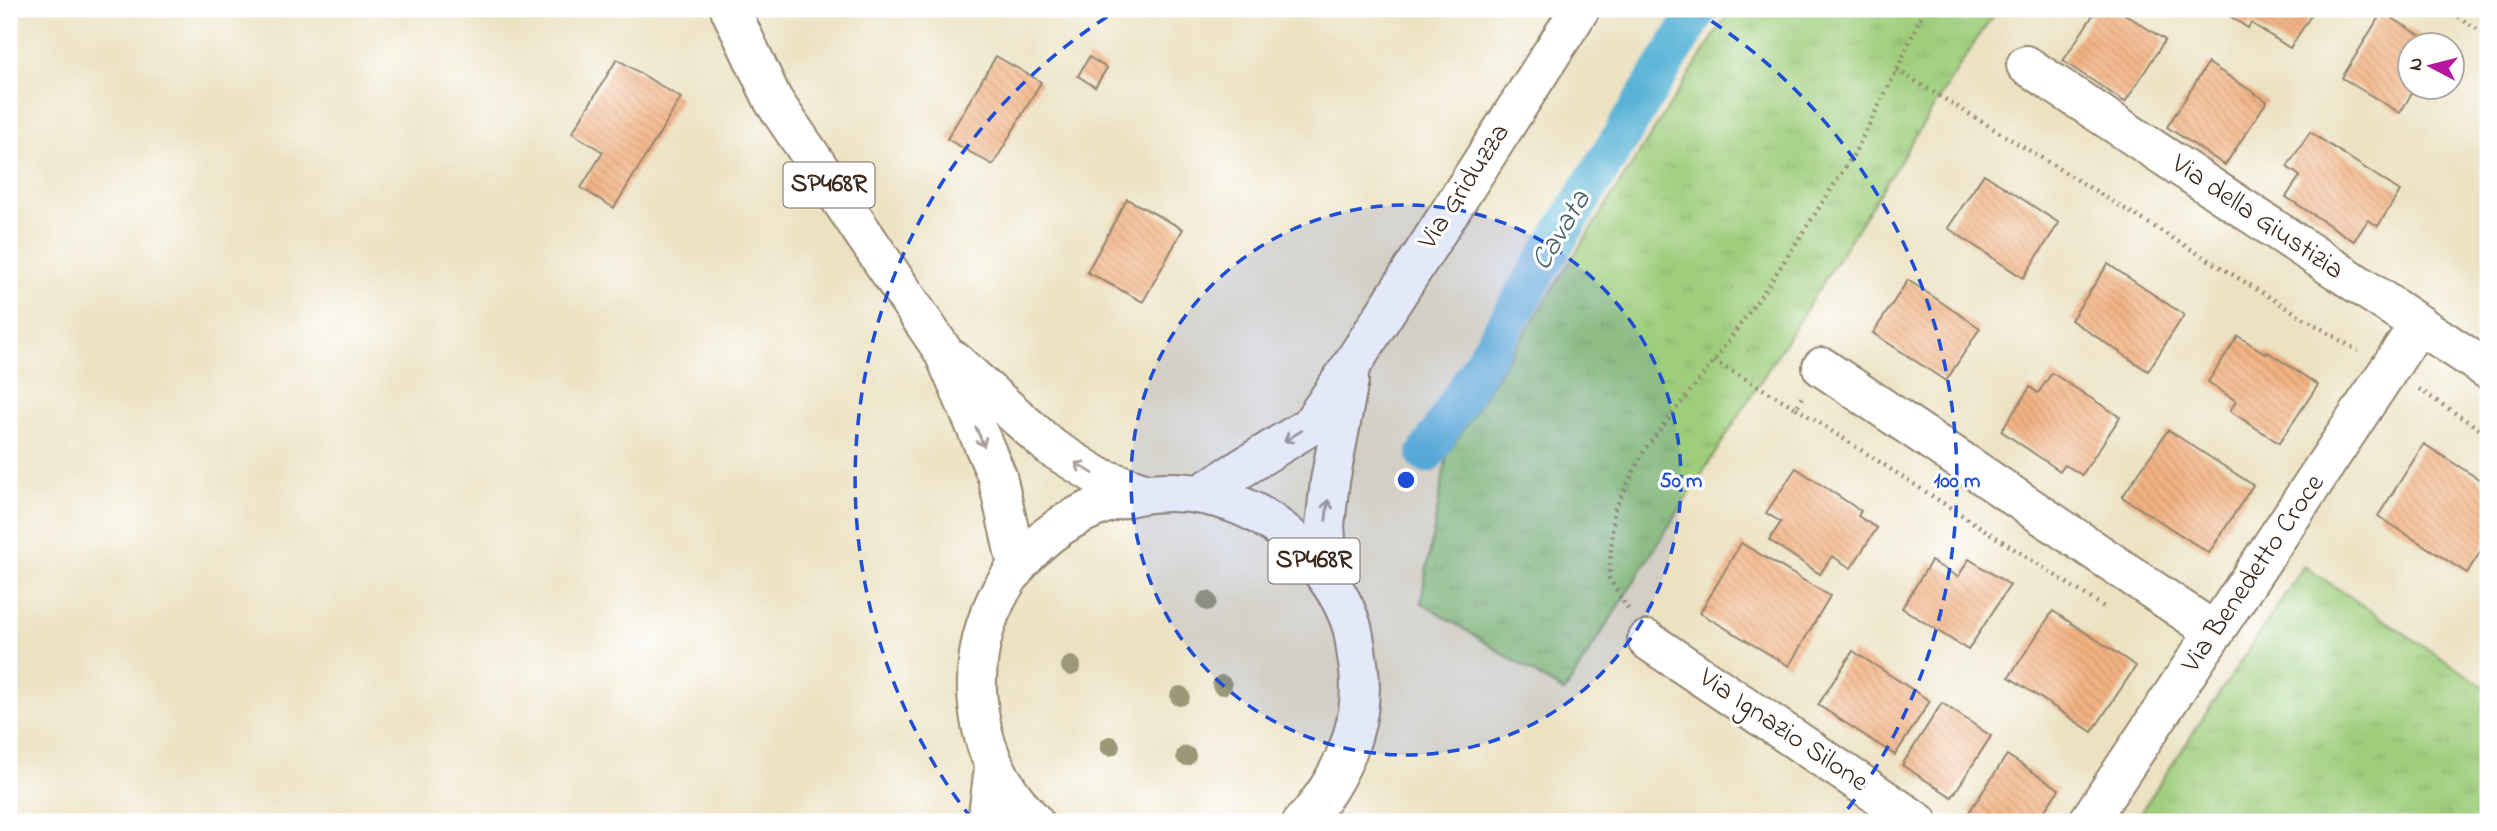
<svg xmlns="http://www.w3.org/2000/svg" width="2497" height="831" viewBox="0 0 2497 831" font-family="'Indie Flower',sans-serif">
<defs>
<pattern id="park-tufts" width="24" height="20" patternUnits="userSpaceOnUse" patternTransform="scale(1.75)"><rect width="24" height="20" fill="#9ece7c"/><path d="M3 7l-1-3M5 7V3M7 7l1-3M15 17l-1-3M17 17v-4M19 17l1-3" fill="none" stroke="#89b16b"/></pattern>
<pattern id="building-back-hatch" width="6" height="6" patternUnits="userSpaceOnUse" patternTransform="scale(1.75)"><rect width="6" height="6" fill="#f2b283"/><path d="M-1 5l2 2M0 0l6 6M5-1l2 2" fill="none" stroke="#d09971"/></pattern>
</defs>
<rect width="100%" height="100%" fill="#fff"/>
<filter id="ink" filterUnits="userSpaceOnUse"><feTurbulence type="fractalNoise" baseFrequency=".0143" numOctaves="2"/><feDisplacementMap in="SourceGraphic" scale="14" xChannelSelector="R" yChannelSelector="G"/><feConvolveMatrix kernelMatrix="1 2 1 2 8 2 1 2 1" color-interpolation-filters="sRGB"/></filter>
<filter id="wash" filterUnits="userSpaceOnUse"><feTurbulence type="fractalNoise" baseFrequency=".00686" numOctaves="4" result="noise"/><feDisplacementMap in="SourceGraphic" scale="28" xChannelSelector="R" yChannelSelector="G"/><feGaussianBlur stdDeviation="1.57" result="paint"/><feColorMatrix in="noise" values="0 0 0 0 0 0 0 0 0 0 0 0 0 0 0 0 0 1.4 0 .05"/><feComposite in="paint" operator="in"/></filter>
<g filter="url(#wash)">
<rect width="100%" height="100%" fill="#ece2c2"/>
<g fill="url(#park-tufts)" stroke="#6c7c4d" stroke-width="2">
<polygon points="1731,9 1998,9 1975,42 1564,692 1421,602 1447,455"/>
<polygon points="2304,566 2488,689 2488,822 2134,822"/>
</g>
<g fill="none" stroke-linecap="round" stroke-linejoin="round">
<polyline stroke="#59b3d7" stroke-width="38" points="1426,454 1699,9"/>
</g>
<g id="blocks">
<g fill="url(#building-back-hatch)">
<polygon points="2097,9 2117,9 2165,40 2125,102 2063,61"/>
<polygon points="2219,9 2315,9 2290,48 2251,23 2248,28"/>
<polygon points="2382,12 2438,46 2410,46 2410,88 2415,88 2400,113 2342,78"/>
<polygon points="996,56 1041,82 993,165 947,139"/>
<polygon points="1089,57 1107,68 1095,87 1078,76"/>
<polygon points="617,59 681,98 614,208 581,188 603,152 572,133"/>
<polygon points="2208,63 2267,101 2225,165 2167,127"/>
<polygon points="2310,132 2400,191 2378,226 2368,220 2354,241 2286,197 2300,176 2287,167"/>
<polygon points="1984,174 2059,223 2023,278 1948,228"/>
<polygon points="1127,199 1183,229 1143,302 1087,272"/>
<polygon points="2108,264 2184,315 2148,371 2071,320"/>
<polygon points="1908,280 1980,328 1946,381 1873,333"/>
<polygon points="2238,336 2266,354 2268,352 2318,385 2279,443 2230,411 2236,401 2208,382"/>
<polygon points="2052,373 2120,417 2082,475 2065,465 2060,471 2001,431 2030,387 2038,393"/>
<polygon points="2168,430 2253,485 2209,553 2122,497"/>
<polygon points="2424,444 2488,485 2488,539 2467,573 2378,516"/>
<polygon points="1796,468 1861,511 1858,516 1877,528 1851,568 1832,556 1820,574 1769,540 1781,522 1766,513"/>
<polygon points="1741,543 1830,596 1789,666 1700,613"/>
<polygon points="1969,559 2010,585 1968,650 1902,608 1931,561 1958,577"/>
<polygon points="2053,611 2136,666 2092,732 2009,677"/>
<polygon points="1853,651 1930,701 1895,755 1818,705"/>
<polygon points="1942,703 1991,736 1952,797 1902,765"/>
<polygon points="2007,755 2059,789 2037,822 1984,822 1969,812"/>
</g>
</g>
</g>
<g filter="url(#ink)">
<use href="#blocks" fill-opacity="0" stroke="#948670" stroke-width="2"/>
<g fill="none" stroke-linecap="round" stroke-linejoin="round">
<defs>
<g id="minor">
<polyline points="2026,65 2488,370"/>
<polyline points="1822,367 2215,632"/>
<polyline points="1647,640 1918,822"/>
<polyline points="2088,822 2419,324"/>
</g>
<g id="primary">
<polyline points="730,9 773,100 943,351 997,476 1017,565"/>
<polyline points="952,359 1052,448 1099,477 1147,493"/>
<polyline points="1200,494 1310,426 1351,366 1580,9"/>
<polyline points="1329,578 1325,526 1330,481 1349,380"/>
<polyline points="987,822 994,768"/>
<path d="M1034 822C998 784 979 743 977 690 972 514 1191 423 1308 555 1327 576 1344 600 1352 627 1355 638 1356 651 1358 663 1366 712 1348 763 1319 802 1314 809 1309 817 1302 822"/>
</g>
</defs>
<use href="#minor" stroke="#948670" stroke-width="42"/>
<use href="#primary" stroke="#948670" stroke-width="42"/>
<g stroke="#948670" stroke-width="4.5" stroke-dasharray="2 5" stroke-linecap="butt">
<polyline points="2446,9 2488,36"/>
<polyline points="1897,70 2358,351"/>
<polyline points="1714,361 1796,408 1803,397"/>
<polyline points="2419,389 2488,435"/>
<polyline points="1796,408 2104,607"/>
<polyline points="1628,609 1609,578 1614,511 1645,449 1714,361 1772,280 1854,154 1897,70 1924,9"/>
</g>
<use href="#minor" stroke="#fff" stroke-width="38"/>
<use href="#primary" stroke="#fff" stroke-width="38"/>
</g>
<g fill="#9b9877">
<circle cx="1207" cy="601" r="10"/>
<circle cx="1071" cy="666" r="10"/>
<circle cx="1222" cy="685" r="10"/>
<circle cx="1180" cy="696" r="10"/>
<circle cx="1110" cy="746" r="10"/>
<circle cx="1186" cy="756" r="10"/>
</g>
<defs><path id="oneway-shaft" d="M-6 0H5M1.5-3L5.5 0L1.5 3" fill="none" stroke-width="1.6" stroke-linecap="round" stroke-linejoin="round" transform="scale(1.75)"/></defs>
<g stroke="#a79f9a">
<use href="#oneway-shaft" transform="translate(1293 436) rotate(148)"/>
<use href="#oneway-shaft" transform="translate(980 437) rotate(67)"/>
<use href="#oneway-shaft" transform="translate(1084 468) rotate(-149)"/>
<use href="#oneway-shaft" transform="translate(1327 510) rotate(-84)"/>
</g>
</g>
<circle cx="1406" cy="480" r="275" fill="#1d4ed8" fill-opacity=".12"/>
<g fill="none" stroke="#1d4ed8" stroke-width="3.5" stroke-dasharray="12 9">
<circle cx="1406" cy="480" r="275"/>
<path d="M972 819A551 551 0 0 1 1118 10M1694 10A551 551 0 0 1 1840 819"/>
</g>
<g text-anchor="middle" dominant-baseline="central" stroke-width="6" stroke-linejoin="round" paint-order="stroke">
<g fill="#fff" stroke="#766a62" stroke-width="2">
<rect x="783.5" y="162.5" width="91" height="45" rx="5"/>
<rect x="1268.5" y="538.5" width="91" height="45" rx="5"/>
</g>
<g font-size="26" font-weight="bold" fill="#3b2a1e">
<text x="829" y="185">SP468R</text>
<text x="1314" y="561">SP468R</text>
</g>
<g font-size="28" fill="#3b2a1e" stroke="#fff">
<text transform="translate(1465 187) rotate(-57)">Via Griduzza</text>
<text transform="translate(2257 218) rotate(34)">Via della Giustizia</text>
<text transform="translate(2254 574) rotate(-56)">Via Benedetto Croce</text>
<text transform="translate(1783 731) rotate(34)">Via Ignazio Silone</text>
</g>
<g font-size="30" font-style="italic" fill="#476168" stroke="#fff">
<text transform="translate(1562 231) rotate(-59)">Cavata</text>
</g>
</g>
<circle cx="1406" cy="480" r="10" fill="#1d4ed8" stroke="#fff" stroke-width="3.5"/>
<g font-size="21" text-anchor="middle" font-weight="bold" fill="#1d4ed8" stroke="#fff" stroke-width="6" stroke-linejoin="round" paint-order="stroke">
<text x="1681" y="487">50 m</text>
<text x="1957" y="487">100 m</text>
</g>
<rect width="2497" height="831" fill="none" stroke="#fff" stroke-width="35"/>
<g transform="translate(2431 66) rotate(277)"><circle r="33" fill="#ffffff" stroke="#b1aaa5" stroke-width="2"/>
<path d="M0-5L12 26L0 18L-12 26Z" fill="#b5179e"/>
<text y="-10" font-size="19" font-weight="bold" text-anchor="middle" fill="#3b2a1e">N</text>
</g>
</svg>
